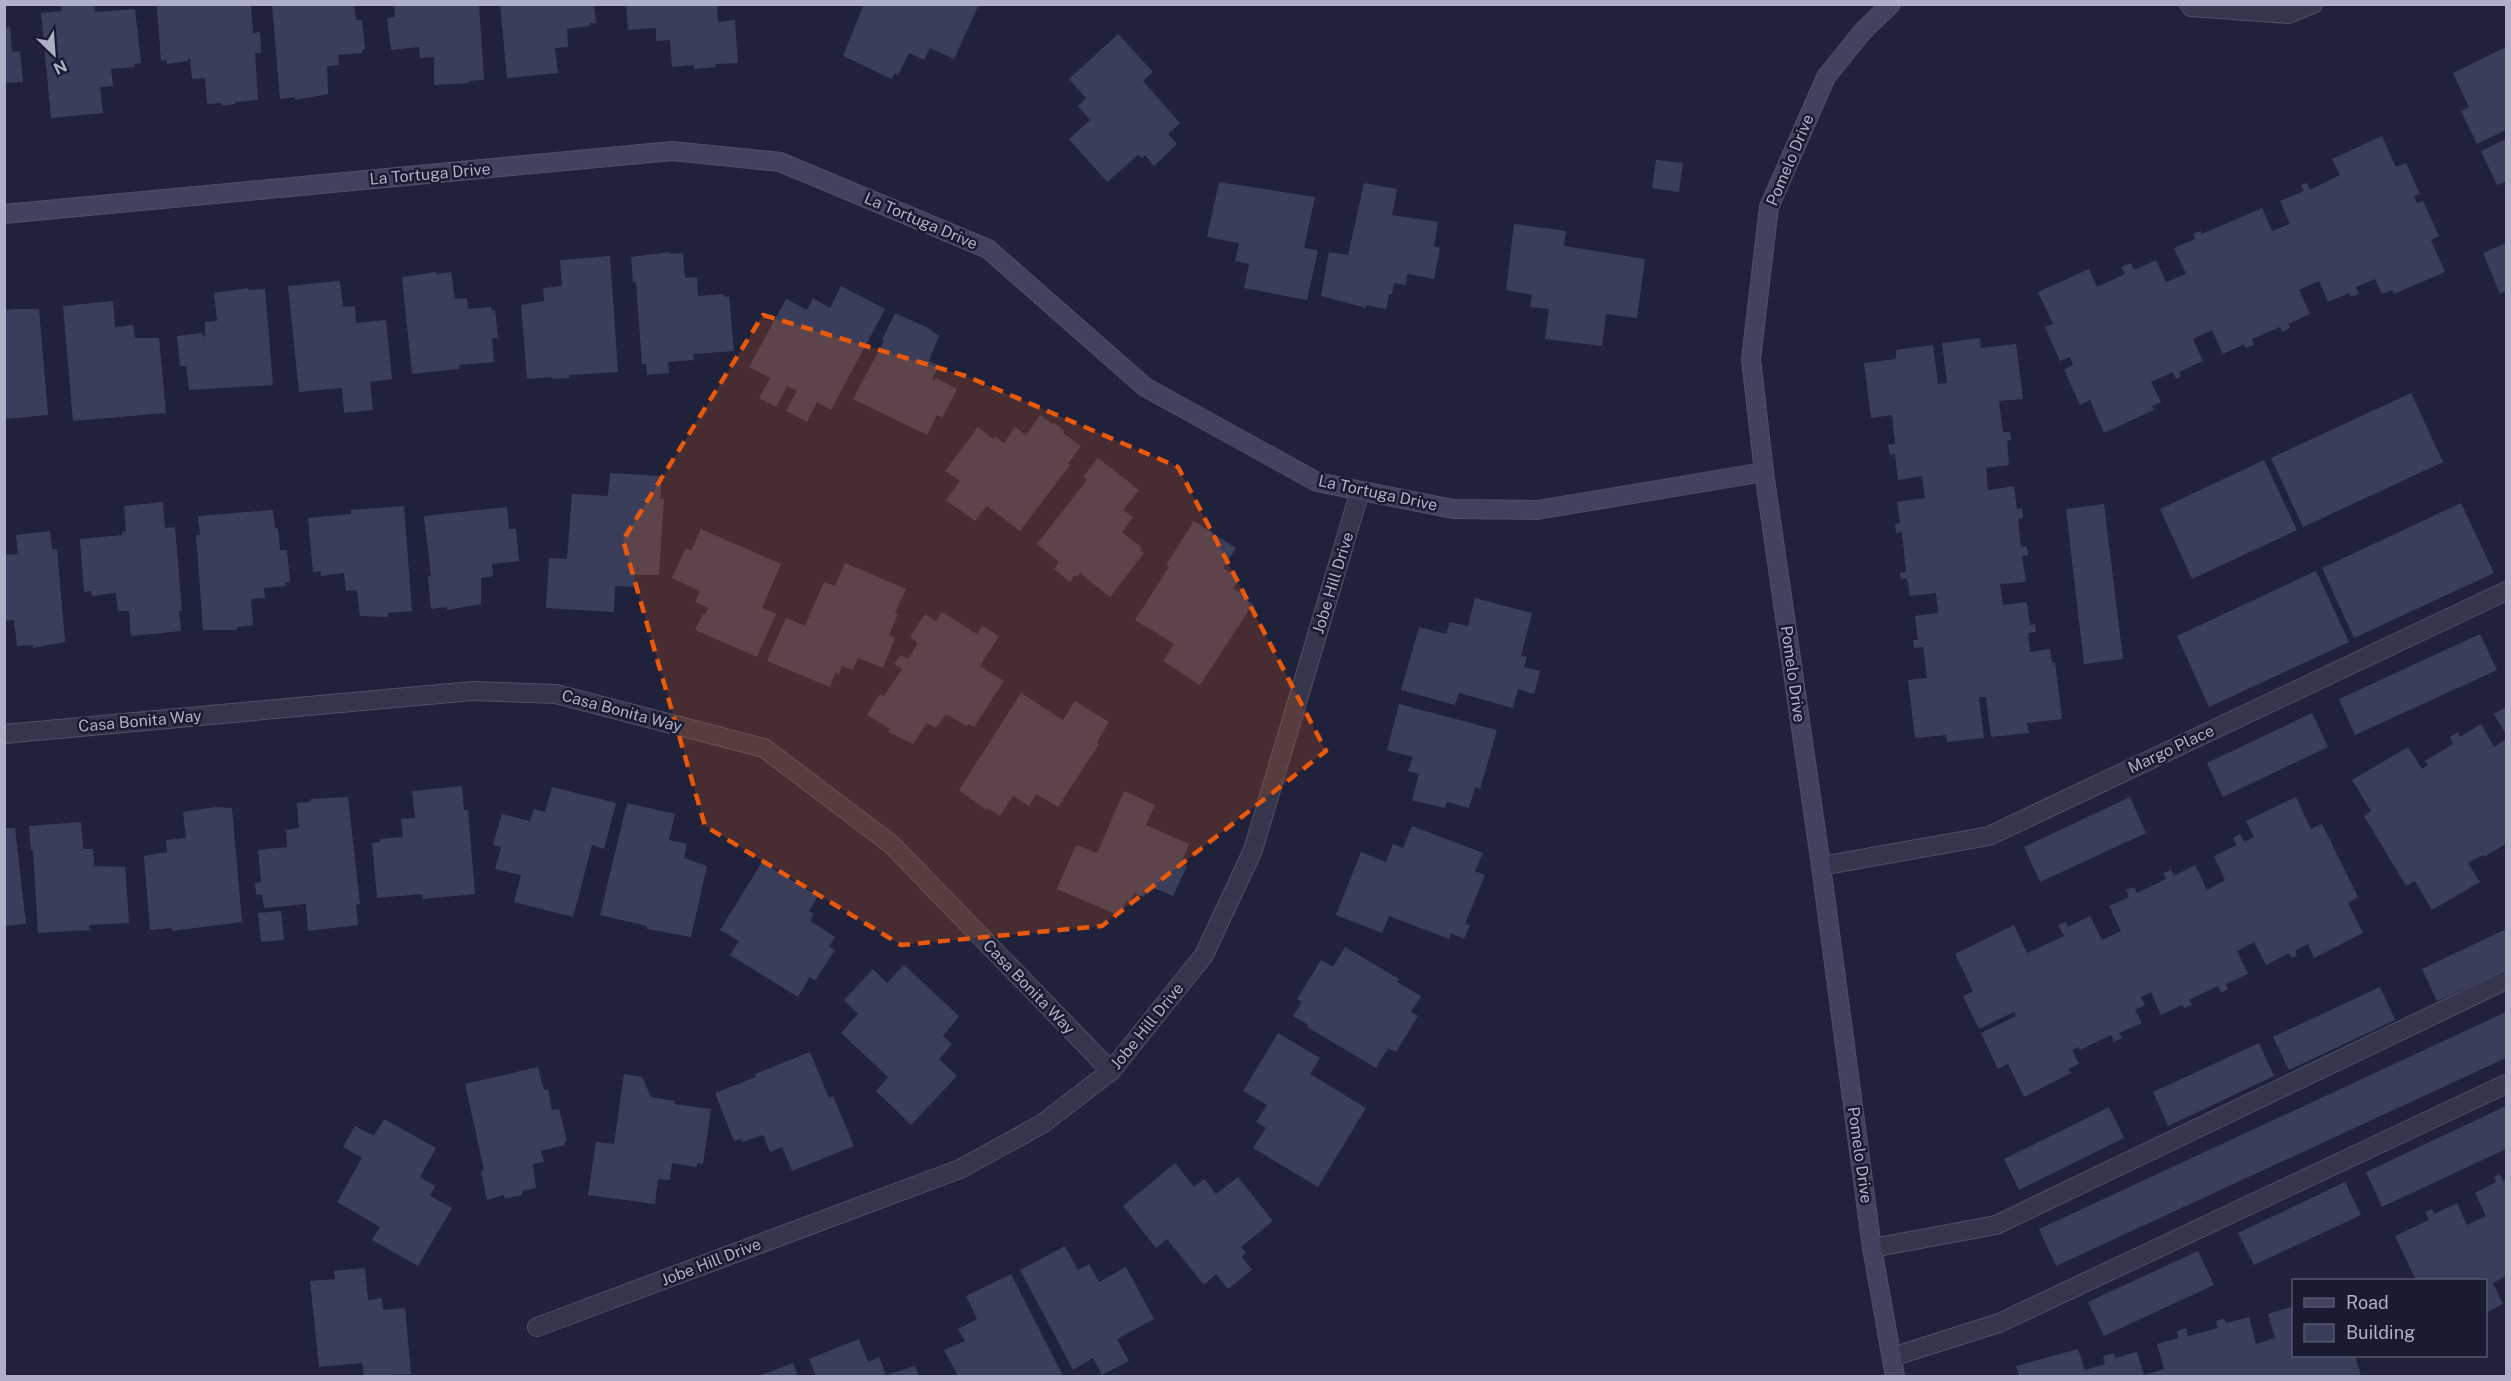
<svg xmlns="http://www.w3.org/2000/svg" width="2511" height="1381" viewBox="0 0 2511 1381" font-family="'Public Sans',sans-serif">
<rect width="100%" height="100%" fill="#20223b"/>
<g fill="#3b3e5b">
<polygon points="61,4 94,4 95,12 135,9 141,63 134,64 135,67 111,69 113,86 100,87 103,113 51,118 41,13 62,11"/>
<polygon points="159,4 251,4 253,33 260,32 261,53 255,53 258,100 235,102 235,104 222,106 222,103 207,104 205,78 192,79 190,58 187,61 167,64 166,60 161,61 157,7"/>
<polygon points="272,4 354,4 356,20 362,20 365,49 362,50 362,53 338,55 339,65 327,66 328,94 295,100 295,97 280,99"/>
<polygon points="394,4 479,4 484,80 469,81 470,83 434,85 434,57 420,58 419,47 391,50 387,18 395,17"/>
<polygon points="500,4 594,4 596,23 590,23 590,26 567,29 568,47 555,48 558,73 507,78"/>
<polygon points="626,4 717,4 718,22 735,20 738,63 715,64 716,67 694,69 694,65 672,67 670,40 656,41 656,28 628,30"/>
<polygon points="864,4 979,4 954,59 930,48 924,60 909,53 898,75 895,73 892,79 843,56"/>
<polygon points="10,27 12,52 20,51 23,82 4,83 4,28"/>
<polygon points="1118,34 1153,72 1143,81 1180,123 1168,134 1177,144 1154,166 1145,155 1142,158 1138,155 1107,182 1069,139 1090,120 1078,106 1086,98 1069,79"/>
<polygon points="2506,47 2506,130 2477,144 2461,111 2469,107 2453,73"/>
<polygon points="2382,136 2396,167 2406,163 2420,194 2414,196 2417,203 2423,201 2439,236 2431,240 2445,272 2394,294 2392,290 2382,294 2375,279 2356,287 2359,294 2351,297 2349,293 2328,302 2319,281 2299,290 2310,314 2288,324 2290,328 2282,332 2280,327 2252,339 2254,345 2246,348 2244,344 2223,354 2212,330 2193,339 2203,361 2179,372 2181,376 2176,379 2173,372 2151,382 2161,402 2152,406 2154,410 2104,433 2090,400 2080,405 2064,370 2073,365 2070,357 2060,361 2045,327 2053,324 2038,292 2089,269 2097,287 2125,274 2121,267 2131,263 2134,270 2156,260 2166,282 2186,274 2174,248 2195,239 2193,234 2201,231 2202,234 2262,208 2272,231 2290,224 2280,201 2304,191 2301,185 2307,183 2310,190 2340,175 2332,159"/>
<polygon points="2506,139 2506,185 2505,182 2497,185 2481,151"/>
<polygon points="1656,160 1683,163 1679,192 1652,188"/>
<polygon points="1219,182 1315,197 1304,248 1318,250 1307,300 1244,288 1249,264 1235,261 1239,243 1207,237"/>
<polygon points="1364,183 1397,189 1392,215 1438,222 1434,246 1440,248 1434,279 1407,274 1406,285 1394,283 1392,294 1389,294 1386,309 1366,305 1366,308 1321,296 1329,252 1348,255"/>
<polygon points="1514,224 1566,231 1564,246 1645,259 1637,318 1606,314 1602,346 1545,339 1549,309 1530,307 1532,295 1506,290"/>
<polygon points="2506,243 2506,291 2500,294 2483,253"/>
<polygon points="670,252 670,254 683,253 685,278 697,277 698,296 723,294 724,297 729,296 734,351 693,354 694,360 668,362 669,373 647,375 646,364 642,364 636,282 633,282 631,257"/>
<polygon points="610,256 618,372 570,375 569,378 552,379 551,377 527,379 521,305 544,301 543,288 562,286 560,260"/>
<polygon points="436,272 436,274 451,272 455,299 467,298 468,309 491,307 491,310 495,310 498,338 492,338 494,362 459,365 459,369 412,374 402,277"/>
<polygon points="340,281 343,307 355,306 356,323 386,320 392,379 370,382 373,410 344,413 342,388 299,392 288,286"/>
<polygon points="841,286 885,309 831,410 817,402 807,422 786,411 797,391 787,386 776,407 759,398 770,378 749,367 786,299 807,310 813,298 830,308"/>
<polygon points="249,288 248,290 265,289 273,385 189,390 186,366 180,366 177,336 202,333 203,337 205,336 205,322 217,321 214,293"/>
<polygon points="113,301 115,327 133,325 135,338 159,338 166,413 73,421 63,306"/>
<polygon points="15,309 39,309 48,415 4,419 4,310"/>
<polygon points="895,313 928,328 939,336 929,361 939,366 932,379 934,381 936,378 957,389 942,418 937,415 927,435 853,399 884,341 882,340"/>
<polygon points="1980,338 1981,348 2016,344 2023,399 1999,401 2003,432 2010,432 2011,440 2007,441 2009,465 1986,468 1988,490 2014,486 2017,509 2022,508 2023,518 2018,519 2021,547 2027,546 2028,555 2022,556 2026,582 2000,584 2003,605 2027,602 2030,625 2035,624 2036,632 2028,633 2030,652 2050,649 2052,663 2055,662 2062,719 2027,723 2029,733 1991,737 1986,697 1979,697 1984,738 1947,742 1946,735 1915,738 1908,680 1927,678 1923,647 1914,648 1913,640 1918,640 1915,616 1938,613 1936,593 1910,596 1907,578 1901,579 1900,573 1906,572 1902,532 1896,533 1895,524 1900,523 1897,502 1925,498 1922,476 1898,480 1895,454 1890,455 1888,445 1895,444 1892,415 1871,418 1864,363 1896,359 1896,350 1933,345 1938,384 1947,383 1942,343"/>
<polygon points="2411,393 2443,462 2303,527 2271,458"/>
<polygon points="1040,415 1052,424 1054,423 1064,430 1063,433 1081,446 1068,464 1070,465 1020,531 987,506 975,521 946,500 960,481 945,471 978,427 993,439 995,436 1004,443 1015,427 1026,435"/>
<polygon points="1098,458 1139,490 1123,510 1133,517 1122,532 1142,548 1140,551 1144,553 1110,597 1080,573 1077,577 1075,575 1070,582 1054,569 1059,562 1037,544 1087,480 1083,477"/>
<polygon points="2264,460 2297,530 2192,579 2160,509"/>
<polygon points="610,473 662,476 660,499 664,499 659,575 635,575 634,587 615,586 614,612 546,608 549,558 567,559 572,494 608,496"/>
<polygon points="163,502 165,528 175,527 182,611 179,611 181,631 131,636 129,611 118,611 116,593 92,596 91,591 84,592 80,539 123,535 122,532 126,531 124,506"/>
<polygon points="2461,503 2494,573 2354,638 2322,568"/>
<polygon points="2104,504 2123,659 2084,664 2066,509"/>
<polygon points="404,506 412,611 388,613 388,617 360,616 357,590 346,591 344,573 321,576 321,571 313,572 308,518 351,514 351,510"/>
<polygon points="507,507 509,529 516,529 519,561 492,564 493,576 481,578 481,604 447,610 447,607 431,609 428,576 431,576 424,516"/>
<polygon points="273,510 275,528 278,528 280,550 287,550 290,582 285,582 286,586 264,588 265,598 251,599 253,625 237,627 237,630 203,630 196,535 200,535 198,516"/>
<polygon points="1194,521 1236,548 1223,568 1240,579 1233,588 1249,599 1247,601 1253,604 1200,685 1163,661 1174,644 1135,620 1169,567 1166,565"/>
<polygon points="701,529 781,564 762,608 776,614 757,657 695,630 703,614 705,615 708,608 695,602 700,591 672,578 686,548 691,551"/>
<polygon points="50,531 52,549 57,549 65,642 33,648 33,645 17,646 14,620 4,621 4,555 18,554 16,535"/>
<polygon points="845,563 906,589 895,613 898,614 889,635 895,638 883,668 858,658 853,670 842,666 839,674 835,673 830,687 767,661 786,618 805,626 824,582 835,586"/>
<polygon points="2316,571 2349,642 2209,707 2177,636"/>
<polygon points="1475,598 1532,613 1521,656 1527,657 1524,667 1540,671 1534,694 1518,689 1513,708 1459,693 1455,705 1401,690 1419,627 1446,634 1450,622 1468,626"/>
<polygon points="942,612 977,634 982,626 999,636 980,666 1004,681 974,727 968,724 966,726 946,714 936,728 927,723 913,744 888,732 890,729 867,715 880,694 884,696 902,669 894,664 901,655 908,659 918,643 910,637 925,614 936,621"/>
<polygon points="2480,634 2497,670 2355,735 2339,699"/>
<polygon points="1021,693 1063,720 1075,701 1109,722 1097,742 1099,744 1058,807 1036,794 1029,806 1013,796 1000,816 987,808 986,810 959,790"/>
<polygon points="1399,704 1497,730 1480,789 1475,787 1469,808 1447,802 1445,808 1412,800 1419,774 1408,771 1413,757 1387,750"/>
<polygon points="2506,707 2506,735 2494,714"/>
<polygon points="2312,713 2328,747 2223,797 2207,763"/>
<polygon points="2481,724 2494,747 2506,739 2506,844 2484,857 2483,855 2468,863 2480,882 2432,910 2415,881 2406,886 2364,816 2371,811 2352,780 2408,747 2422,769 2428,765 2425,761 2453,744 2450,737 2458,732 2460,737"/>
<polygon points="462,786 464,810 468,810 475,894 423,899 422,894 377,898 372,843 380,842 380,839 403,837 401,819 415,818 412,791"/>
<polygon points="552,787 616,803 604,849 592,845 573,917 514,902 521,875 495,869 501,847 493,845 502,814 530,821 534,809 545,812"/>
<polygon points="1124,791 1155,805 1146,825 1189,844 1181,863 1187,866 1173,896 1149,886 1144,897 1134,893 1130,902 1126,901 1120,916 1057,889 1076,845 1097,853"/>
<polygon points="348,797 360,904 356,905 358,925 308,931 306,904 264,908 262,894 256,895 255,883 261,882 258,850 287,847 286,830 299,828 297,803 310,802 311,799"/>
<polygon points="2130,797 2146,833 2040,882 2024,847"/>
<polygon points="2296,797 2311,829 2322,824 2358,897 2348,903 2363,933 2314,958 2308,944 2295,951 2297,956 2291,958 2289,953 2266,965 2254,942 2237,951 2248,974 2226,984 2228,989 2221,993 2218,986 2189,1000 2192,1005 2184,1008 2182,1005 2161,1015 2151,992 2141,997 2145,1005 2135,1010 2142,1023 2119,1033 2122,1038 2114,1042 2111,1035 2080,1050 2079,1047 2072,1050 2079,1064 2068,1069 2071,1073 2024,1097 2008,1064 1998,1069 1981,1033 2016,1016 2014,1012 1979,1029 1963,996 1973,991 1955,954 2014,925 2027,953 2064,936 2058,925 2066,922 2068,927 2090,916 2102,940 2121,931 2109,906 2129,897 2126,890 2134,887 2137,893 2166,879 2163,873 2171,870 2174,876 2195,865 2207,890 2225,880 2214,856 2237,845 2233,838 2240,834 2244,842 2254,837 2246,821"/>
<polygon points="627,803 675,814 669,840 687,844 684,858 707,866 691,937 647,929 647,926 600,915"/>
<polygon points="215,807 232,808 242,922 172,931 172,928 150,930 144,856 167,852 166,840 186,838 183,812"/>
<polygon points="81,822 83,849 93,849 94,866 125,867 129,923 89,925 90,930 38,933 33,850 31,850 29,826"/>
<polygon points="1412,826 1483,853 1475,871 1485,875 1465,924 1470,925 1464,939 1451,933 1449,939 1389,916 1382,933 1336,915 1361,852 1386,862 1393,844 1403,848"/>
<polygon points="4,828 15,828 26,924 4,926"/>
<polygon points="762,862 818,896 809,911 814,914 810,921 835,937 829,947 835,950 815,981 810,977 798,997 730,955 739,941 720,930"/>
<polygon points="281,911 284,940 261,942 258,913"/>
<polygon points="2506,929 2506,969 2437,1001 2422,969"/>
<polygon points="1345,947 1399,979 1397,982 1421,996 1411,1012 1418,1016 1396,1052 1388,1048 1376,1068 1307,1027 1308,1025 1293,1016 1302,1002 1297,999 1321,960 1333,967"/>
<polygon points="904,965 959,1016 943,1036 952,1044 939,1059 957,1076 911,1125 876,1091 888,1077 841,1033 858,1014 844,1000 873,969 887,983"/>
<polygon points="2380,987 2395,1020 2289,1070 2273,1037"/>
<polygon points="2506,1012 2506,1058 2056,1266 2039,1229"/>
<polygon points="1278,1033 1320,1058 1310,1074 1366,1108 1318,1187 1253,1148 1266,1128 1256,1122 1267,1105 1243,1091"/>
<polygon points="2259,1043 2274,1076 2168,1126 2153,1092"/>
<polygon points="810,1052 829,1098 833,1096 854,1146 792,1171 782,1147 770,1152 763,1135 743,1142 741,1139 734,1141 715,1093 756,1077 755,1074"/>
<polygon points="538,1067 544,1090 548,1089 552,1110 559,1109 567,1141 564,1142 565,1145 541,1151 544,1162 533,1164 536,1188 522,1191 522,1195 505,1199 504,1195 487,1200 481,1171 484,1170 465,1084"/>
<polygon points="624,1074 642,1077 651,1097 675,1101 674,1104 711,1109 703,1164 697,1163 697,1167 672,1163 670,1180 658,1179 655,1204 588,1195 596,1142 614,1144"/>
<polygon points="2506,1106 2506,1149 2382,1207 2366,1172"/>
<polygon points="2109,1107 2124,1138 2019,1190 2004,1159"/>
<polygon points="384,1119 436,1148 420,1177 435,1186 430,1196 452,1208 418,1266 372,1240 380,1227 337,1202 362,1158 343,1147 355,1126 374,1136"/>
<polygon points="1175,1163 1194,1187 1204,1179 1216,1194 1238,1177 1273,1221 1241,1247 1246,1253 1242,1257 1252,1270 1228,1289 1216,1274 1204,1285 1167,1239 1156,1248 1123,1206"/>
<polygon points="2500,1174 2503,1181 2506,1180 2506,1276 2493,1283 2503,1304 2486,1313 2486,1280 2416,1280 2395,1236 2429,1220 2425,1212 2432,1209 2434,1214 2457,1203 2467,1225 2486,1216 2475,1193 2496,1182 2494,1177"/>
<polygon points="2345,1182 2361,1215 2254,1265 2238,1233"/>
<polygon points="1065,1246 1078,1270 1089,1264 1099,1282 1126,1267 1154,1319 1117,1339 1129,1361 1102,1375 1093,1358 1073,1370 1020,1270"/>
<polygon points="2198,1251 2214,1285 2104,1336 2088,1302"/>
<polygon points="365,1268 368,1300 382,1298 383,1310 405,1308 411,1374 364,1376 362,1363 319,1367 310,1281 335,1279 334,1271"/>
<polygon points="1011,1274 1063,1376 958,1376 944,1350 965,1341 958,1329 977,1319 966,1296"/>
<polygon points="2294,1306 2294,1356 2355,1356 2361,1376 2019,1376 2016,1366 2078,1349 2085,1370 2105,1364 2103,1356 2114,1353 2115,1358 2137,1352 2144,1375 2164,1369 2157,1344 2178,1338 2177,1331 2186,1328 2188,1336 2218,1328 2216,1321 2224,1319 2226,1323 2249,1317 2256,1344 2275,1338 2268,1314"/>
<polygon points="859,1339 868,1362 879,1357 886,1375 915,1366 919,1376 816,1376 809,1359"/>
<polygon points="793,1363 798,1376 759,1376"/>
</g>
<g fill="none" stroke-linecap="round" stroke-linejoin="round">
<defs>
<g id="lane">
<polyline points="1872,1248 1996,1225 2506,980"/>
<polyline points="1892,1357 1999,1323 2506,1084"/>
</g>
<g id="street">
<polyline points="2189,4 2191,7 2288,14 2313,4"/>
<polyline points="4,734 472,691 556,694 764,748 891,844 1111,1071"/>
<polyline points="1821,866 1989,836 2506,591"/>
<polyline points="537,1327 960,1169 1042,1124 1111,1071 1204,955 1253,850 1360,491"/>
</g>
<g id="secondary">
<polyline points="1891,4 1863,31 1826,77 1769,207 1751,359 1764,472 1821,866 1872,1248 1895,1376"/>
<polyline points="4,214 672,151 780,162 988,249 1145,387 1317,482 1453,509 1537,510 1764,472"/>
</g>
</defs>
<use href="#lane" stroke="#4e5066" stroke-width="20"/>
<use href="#street" stroke="#4e5066" stroke-width="20"/>
<use href="#secondary" stroke="#4e5066" stroke-width="20"/>
<use href="#lane" stroke="#34364b" stroke-width="18"/>
<use href="#street" stroke="#34364b" stroke-width="18"/>
<use href="#secondary" stroke="#41425e" stroke-width="18"/>
</g>
<path fill="#e8590c" fill-opacity="0.2" stroke="#e8590c" stroke-width="4.5" stroke-dasharray="12 8" stroke-linejoin="round" d="M763 315 966 376 1178 467 1326 751 1102 926 901 945 705 826 623 540Z"/>
<g text-anchor="middle" dominant-baseline="central" stroke-width="5" stroke-linejoin="round" paint-order="stroke">
<g font-size="16" fill="#aeb0c7" stroke="#191b30">
<text transform="translate(1790 160) rotate(-67)">Pomelo Drive</text>
<text transform="translate(430 174) rotate(-5)">La Tortuga Drive</text>
<text transform="translate(921 221) rotate(23)">La Tortuga Drive</text>
<text transform="translate(1378 493) rotate(12)">La Tortuga Drive</text>
<text transform="translate(1333 583) rotate(-73)">Jobe Hill Drive</text>
<text transform="translate(1793 674) rotate(82)">Pomelo Drive</text>
<text transform="translate(622 711) rotate(15)">Casa Bonita Way</text>
<text transform="translate(140 721) rotate(-5)">Casa Bonita Way</text>
<text transform="translate(2171 749) rotate(-25)">Margo Place</text>
<text transform="translate(1029 987) rotate(46)">Casa Bonita Way</text>
<text transform="translate(1147 1026) rotate(-51)">Jobe Hill Drive</text>
<text transform="translate(1860 1155) rotate(82)">Pomelo Drive</text>
<text transform="translate(711 1262) rotate(-21)">Jobe Hill Drive</text>
</g>
</g>
<rect width="2511" height="1381" fill="none" stroke="#aeb0c7" stroke-width="12"/>
<rect x="2292" y="1279" width="195" height="78" fill="#191b30" stroke="#55576c" stroke-width="1.5"/>
<rect x="2304" y="1298" width="30" height="9" fill="#41425e" stroke="#55576c" stroke-width="1.5"/>
<text x="2346" y="1309" font-size="18" fill="#aeb0c7">Road</text>
<rect x="2304" y="1324" width="30" height="18" fill="#3b3e5b" stroke="#55576c" stroke-width="1.5"/>
<text x="2346" y="1339" font-size="18" fill="#aeb0c7">Building</text>
<g transform="translate(54 54) rotate(155)" stroke="#191b30" stroke-width="4.5" paint-order="stroke">
<path d="M0-4.5L10 22L0 15L-10 22Z" fill="#aeb0c7"/>
<text y="-9" font-size="16" font-weight="bold" text-anchor="middle" fill="#aeb0c7">N</text>
</g>
</svg>
